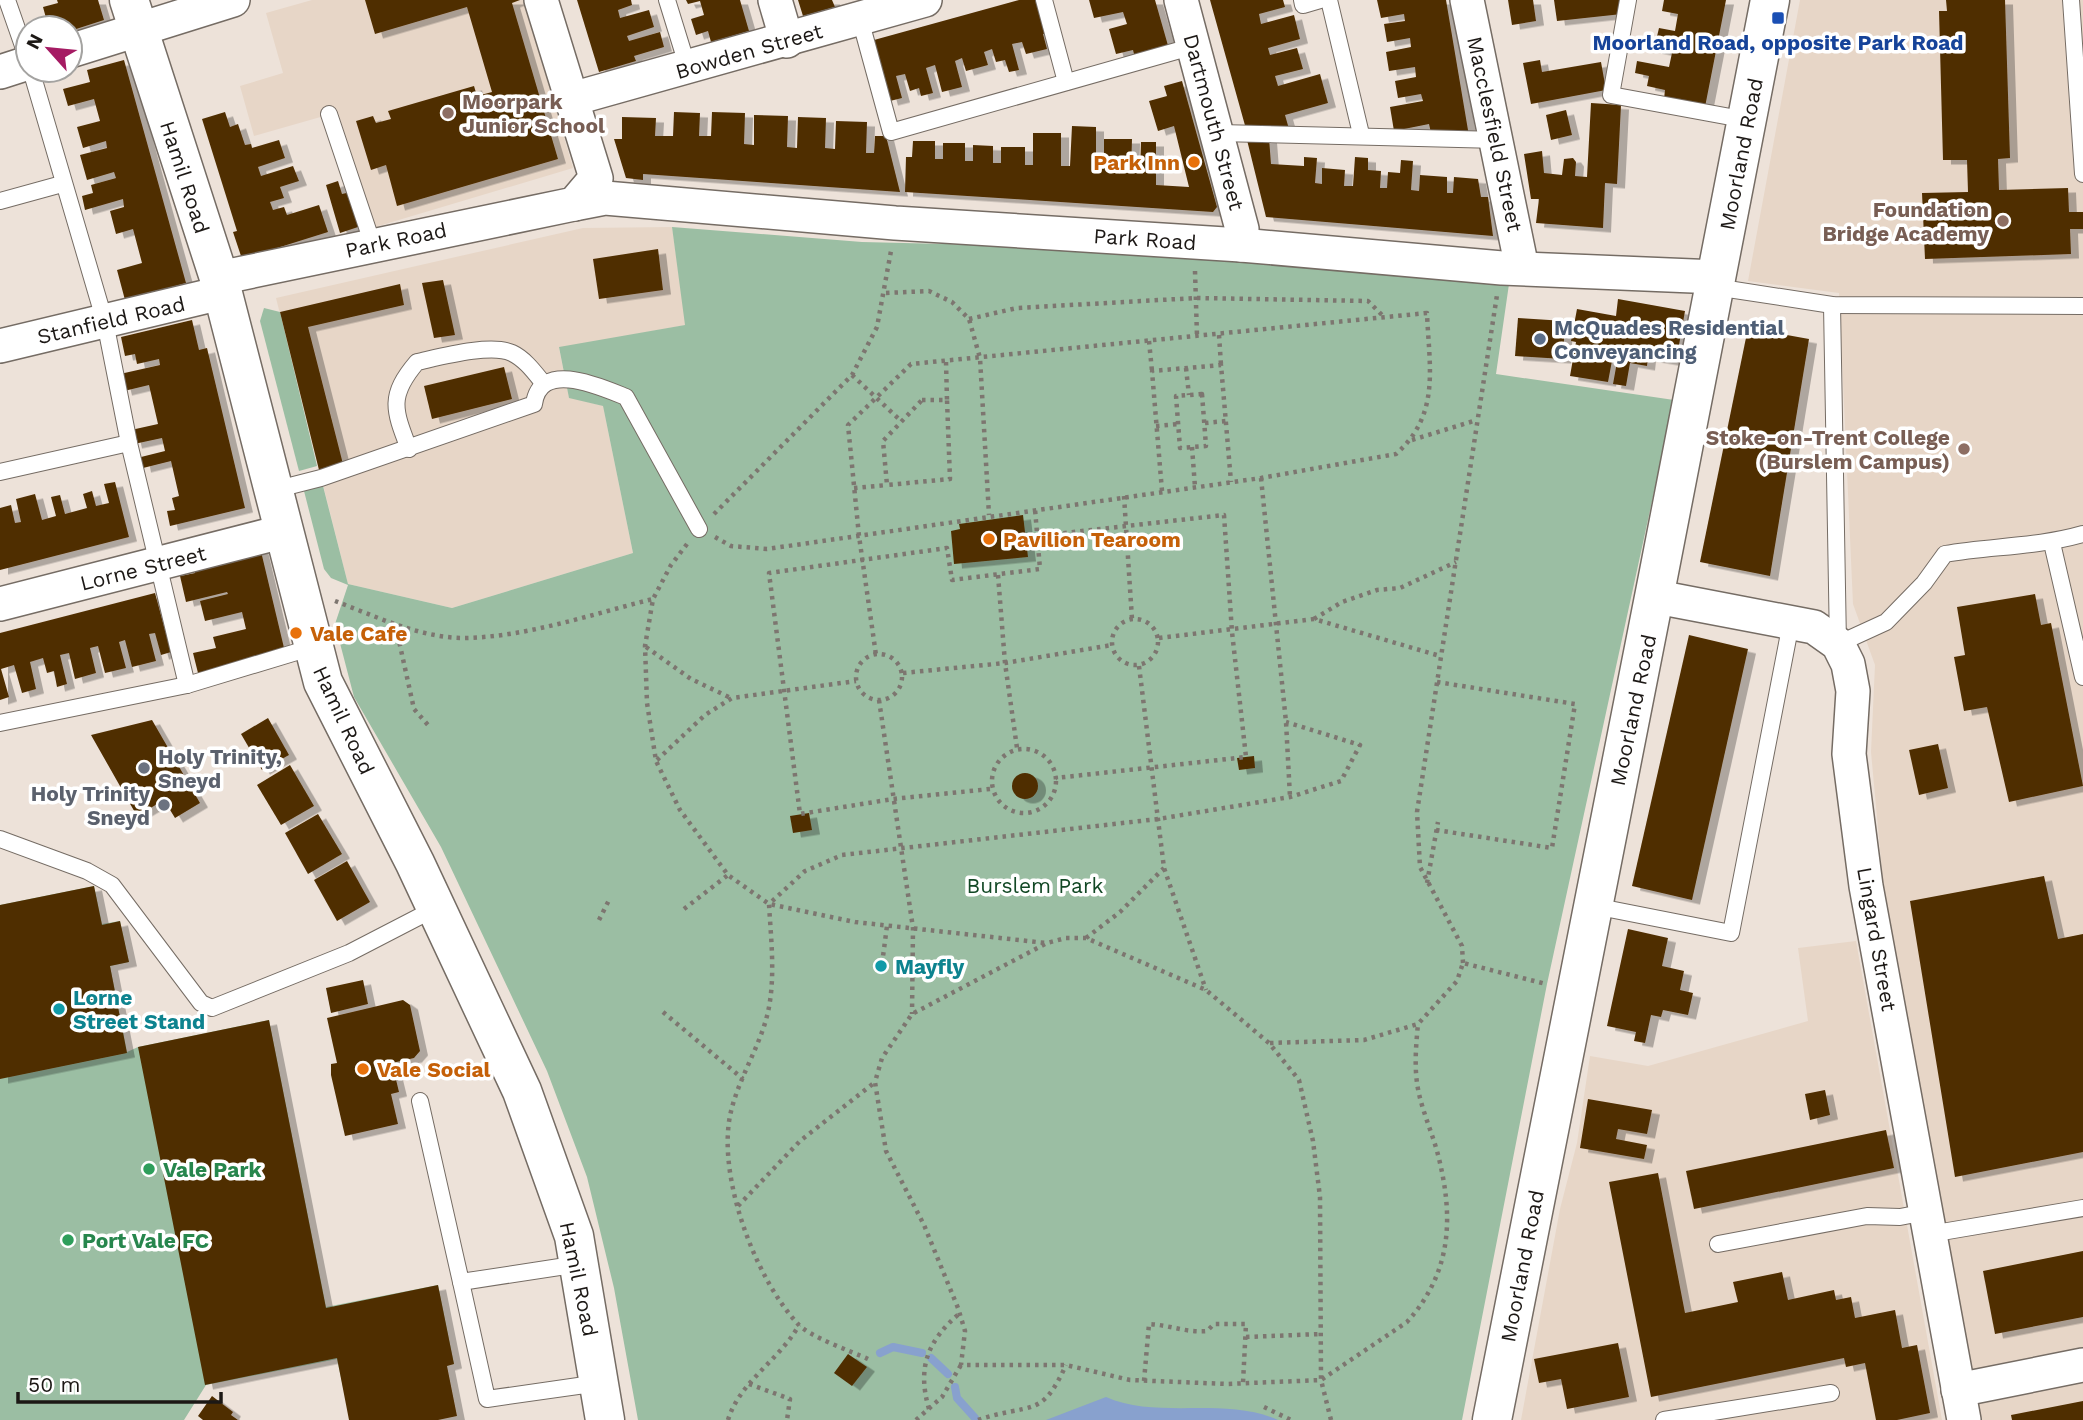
<svg xmlns="http://www.w3.org/2000/svg" width="2083" height="1420" viewBox="0 0 2083 1420" font-family="'Work Sans',sans-serif">
<defs>
<filter id="shadow"><feDropShadow dx="8" dy="4.5" stdDeviation="0" flood-color="#0004"/></filter>
</defs>
<rect width="100%" height="100%" fill="#ede2d9"/>
<g fill="#e7d6c7">
<polygon points="312,0 524,0 573,168 372,228 338,112 254,136 240,86 283,73 266,13"/>
<polygon points="1800,0 2083,0 2083,1420 1982,1420 1950,1268 1883,882 1871,752 1875,665 1853,604 1839,293 1748,281"/>
<polygon points="672,227 686,325 559,348 569,397 603,406 633,553 452,608 348,584 276,298 583,228"/>
<polygon points="1856,941 1942,1420 1521,1420 1560,1209 1577,1143 1590,1056 1648,1066 1808,1021 1798,948"/>
</g>
<g fill="#9bbea3">
<polygon points="672,227 862,242 1194,250 1509,284 1496,374 1674,400 1547,984 1462,1420 638,1420 614,1288 587,1177 547,1071 441,847 354,697 335,624 348,585 331,578 324,569 304,491 323,486 348,584 452,608 633,553 603,406 569,398 559,347 685,325"/>
<polygon points="264,308 280,312 317,466 299,471 260,321"/>
<polygon points="94,886 102,924 120,921 129,962 110,966 127,1052 138,1047 269,1020 326,1307 438,1285 454,1364 343,1387 337,1359 206,1385 184,1420 0,1420 0,905"/>
</g>
<path fill="#88a1ce" d="M1106 1397C1158 1420 1223 1396 1278 1420H1046Z"/>
<g fill="none" stroke-linecap="round" stroke-linejoin="round">
<g stroke="#88a1ce" stroke-width="8">
<polyline points="880,1353 893,1347 922,1353"/>
<polyline points="931,1358 948,1374"/>
<polyline points="955,1387 957,1398 975,1418"/>
</g>
</g>
<g fill="#502e04" filter="url(#shadow)">
<polygon points="57,0 98,0 104,20 70,31 70,28 38,28 36,21 46,18 43,7 58,3"/>
<polygon points="365,0 520,0 512,3 558,159 397,206 386,165 371,170 356,121 373,116 376,123 391,119 388,111 474,86 477,96 492,92 467,7 375,34"/>
<polygon points="577,0 631,0 632,5 618,10 620,18 649,10 654,27 627,36 629,41 660,32 664,47 634,56 636,61 599,72"/>
<polygon points="686,0 740,0 749,31 711,42 708,31 696,35 691,19 704,15 700,1 688,4"/>
<polygon points="798,0 832,0 835,7 803,16"/>
<polygon points="1019,0 1040,0 1049,33 1043,34 1047,49 1026,54 1022,42 1012,44 1019,70 1009,72 1005,60 996,62 992,49 984,52 988,65 966,71 962,58 955,61 962,87 942,92 935,65 926,68 933,93 921,96 919,88 910,91 905,74 896,76 902,98 890,101 874,40"/>
<polygon points="1089,0 1155,0 1169,49 1135,58 1133,50 1116,54 1109,29 1127,24 1123,12 1094,18"/>
<polygon points="1210,0 1283,0 1285,7 1259,14 1261,24 1294,15 1300,39 1268,48 1270,55 1297,48 1303,69 1275,76 1278,86 1320,74 1328,103 1285,115 1289,129 1246,129"/>
<polygon points="1377,0 1446,0 1469,136 1431,133 1429,124 1394,131 1390,107 1423,101 1421,94 1398,98 1395,81 1416,77 1415,67 1389,71 1386,52 1411,47 1410,38 1387,42 1384,24 1405,21 1404,14 1381,18"/>
<polygon points="1508,0 1533,0 1536,21 1512,25"/>
<polygon points="1554,0 1625,0 1622,14 1557,21"/>
<polygon points="1664,0 1726,0 1705,107 1664,99 1665,90 1647,86 1649,76 1635,73 1637,61 1669,67 1672,53 1654,49 1659,28 1675,31 1678,14 1662,11"/>
<polygon points="1946,0 2005,0 2010,158 1998,159 1999,190 2068,188 2069,212 2083,212 2083,229 2070,229 2071,254 1925,259 1922,193 1968,192 1967,160 1943,160 1939,11 1947,11"/>
<polygon points="124,60 186,283 125,300 117,270 142,263 133,229 116,234 110,211 124,207 123,199 85,210 82,196 93,193 91,185 116,178 114,172 87,180 80,155 107,148 106,141 83,148 77,127 100,121 94,99 68,106 63,89 90,82 87,70"/>
<polygon points="1540,60 1542,72 1601,62 1606,90 1531,104 1523,63"/>
<polygon points="1182,81 1217,207 1213,212 905,192 906,157 912,157 913,141 935,141 935,159 943,159 943,143 965,143 965,161 973,161 973,145 993,146 993,163 1001,163 1001,147 1025,147 1025,165 1033,165 1033,133 1061,133 1061,166 1070,166 1072,126 1096,127 1096,169 1104,169 1104,139 1132,139 1131,172 1140,172 1141,142 1156,142 1156,185 1189,187 1174,126 1158,131 1149,101 1167,96 1164,86"/>
<polygon points="1591,103 1621,105 1617,184 1605,183 1603,228 1536,223 1539,199 1531,199 1524,154 1542,151 1544,173 1562,175 1564,159 1573,158 1576,162 1575,176 1587,177"/>
<polygon points="1566,110 1572,135 1551,140 1546,115"/>
<polygon points="225,112 230,127 238,124 245,145 251,144 252,148 279,140 285,158 258,167 261,176 293,166 299,181 280,187 284,198 270,202 273,210 284,207 287,215 319,205 328,232 242,259 233,232 237,231 202,119"/>
<polygon points="674,112 700,113 699,136 711,136 712,112 745,113 744,144 754,145 754,115 788,116 787,147 797,148 798,117 826,118 825,148 835,149 836,121 867,122 866,153 874,153 875,136 886,136 900,192 643,174 643,180 626,178 614,139 622,139 622,117 656,118 655,136 673,136"/>
<polygon points="1269,138 1271,164 1304,166 1304,157 1317,158 1315,183 1322,184 1322,168 1345,170 1344,186 1353,186 1355,157 1368,158 1368,170 1381,171 1380,188 1387,188 1388,172 1400,173 1401,160 1413,161 1411,190 1419,191 1420,175 1447,177 1447,193 1453,193 1454,177 1478,179 1481,197 1488,197 1493,236 1266,217 1247,140"/>
<polygon points="338,181 342,194 351,192 361,226 340,233 326,185"/>
<polygon points="658,249 663,290 599,299 593,259"/>
<polygon points="443,280 455,335 434,338 422,283"/>
<polygon points="400,284 404,305 308,327 343,464 319,470 280,312"/>
<polygon points="1618,299 1685,311 1676,362 1648,357 1647,366 1630,363 1626,386 1613,384 1619,351 1614,350 1608,382 1570,376 1576,342 1571,341 1577,309 1616,316"/>
<polygon points="1518,318 1565,321 1563,359 1515,356"/>
<polygon points="192,320 199,350 207,348 245,508 170,526 167,511 175,510 172,498 179,496 171,461 143,468 141,457 165,451 162,438 134,444 131,430 158,424 149,385 124,391 120,374 160,365 159,359 137,364 135,354 125,356 121,337"/>
<polygon points="1748,328 1809,339 1770,576 1700,562"/>
<polygon points="504,367 512,399 432,419 424,386"/>
<polygon points="115,482 129,537 0,570 0,508 11,505 15,523 21,522 16,499 35,494 42,520 56,516 51,497 60,495 65,514 87,508 83,494 92,491 96,506 109,503 104,484"/>
<polygon points="1023,515 1028,557 954,564 951,531 960,529 959,524"/>
<polygon points="259,543 285,652 198,673 193,653 216,648 213,637 246,629 242,612 205,621 200,601 228,594 227,592 186,602 180,576 195,573 192,559"/>
<polygon points="155,593 171,652 161,655 155,633 149,634 156,661 132,667 125,640 119,642 126,668 105,673 98,646 90,648 96,673 75,679 69,653 60,655 67,684 57,687 54,671 47,673 43,658 30,662 36,689 22,693 14,665 1,669 9,697 0,700 0,633"/>
<polygon points="2035,594 2041,625 2051,623 2083,786 2009,802 1987,707 1964,711 1954,657 1965,655 1957,607"/>
<polygon points="1689,635 1748,649 1692,900 1632,886"/>
<polygon points="268,718 289,755 262,770 241,734"/>
<polygon points="152,720 200,803 175,818 164,800 137,816 91,735"/>
<polygon points="1938,744 1948,788 1919,795 1909,750"/>
<polygon points="1254,756 1255,768 1239,770 1237,758"/>
<polygon points="290,765 314,806 281,825 257,785"/>
<circle cx="1025" cy="786" r="13"/>
<polygon points="809,813 812,830 793,833 790,816"/>
<polygon points="318,814 342,854 308,874 285,833"/>
<polygon points="347,861 370,902 337,921 314,880"/>
<polygon points="2044,876 2058,939 2083,934 2083,1152 1955,1177 1910,901"/>
<polygon points="94,886 102,925 120,921 129,962 110,966 127,1053 0,1079 0,905"/>
<polygon points="1628,929 1668,938 1662,966 1684,971 1680,990 1693,993 1688,1015 1663,1010 1661,1017 1651,1015 1645,1043 1634,1041 1636,1032 1607,1026"/>
<polygon points="363,980 368,1004 331,1013 326,988"/>
<polygon points="403,1000 410,1005 420,1051 414,1058 392,1063 399,1092 391,1094 398,1124 345,1136 331,1075 331,1064 337,1063 327,1018"/>
<polygon points="269,1020 326,1308 438,1285 454,1364 447,1366 457,1416 438,1420 349,1420 337,1358 205,1385 138,1047"/>
<polygon points="1825,1090 1830,1115 1810,1120 1805,1094"/>
<polygon points="1588,1099 1652,1110 1647,1134 1618,1129 1616,1139 1647,1145 1644,1159 1580,1148"/>
<polygon points="1886,1130 1894,1168 1694,1209 1686,1171"/>
<polygon points="1658,1173 1685,1313 1738,1302 1733,1282 1782,1272 1788,1300 1834,1290 1836,1300 1851,1297 1855,1318 1895,1310 1902,1348 1917,1345 1930,1413 1897,1420 1876,1420 1865,1363 1846,1367 1844,1358 1651,1397 1609,1182"/>
<polygon points="2083,1251 2083,1317 1995,1334 1983,1271"/>
<polygon points="1618,1343 1629,1397 1567,1409 1561,1379 1539,1383 1534,1359"/>
<polygon points="848,1354 867,1367 852,1386 834,1373"/>
<polygon points="212,1396 233,1412 231,1415 238,1420 203,1420 198,1416"/>
<polygon points="2083,1401 2083,1420 2012,1420 2011,1415"/>
</g>
<g fill="none" stroke-linecap="round" stroke-linejoin="round">
<defs>
<g id="lane">
<polyline points="7,0 28,60"/>
<polyline points="667,0 688,68"/>
<polyline points="1044,0 1066,82"/>
<polyline points="1302,0 1303,5 1320,0"/>
<polyline points="1329,0 1361,134"/>
<polyline points="1628,0 1611,95 1747,120"/>
<polyline points="2071,0 2083,174"/>
<polyline points="860,19 891,132 1194,46"/>
<polyline points="31,70 105,322 129,443 187,685"/>
<polyline points="329,114 373,245"/>
<polyline points="1219,133 1498,140"/>
<polyline points="0,201 62,184"/>
<polyline points="1715,287 1832,305 2083,306"/>
<path d="M1832 305 1838 644 1886 622 1924 583 1945 554C1991 546 2038 547 2083 534"/>
<path d="M409 449C394 410 388 396 417 362 440 357 491 343 512 353 525 359 535 373 544 384"/>
<polyline points="0,472 129,443"/>
<path d="M274 490 321 478 534 404C540 359 601 387 626 397L699 529"/>
<polyline points="2052,543 2083,677"/>
<polyline points="0,723 187,685 313,647"/>
<polyline points="0,839 87,871 112,885 201,1003 212,1008 349,953 436,908"/>
<polyline points="1594,906 1731,933 1791,623"/>
<polyline points="420,1101 461,1282 579,1264"/>
<polyline points="1930,1234 2083,1208"/>
<polyline points="1718,1244 1867,1216 1900,1217 1926,1212"/>
<polyline points="461,1282 487,1399 599,1383"/>
<polyline points="1664,1420 1831,1393"/>
</g>
<g id="street">
<polyline points="775,0 787,41"/>
<polyline points="1181,0 1242,229 1241,245"/>
<polyline points="1467,0 1522,268"/>
<polyline points="70,51 233,0"/>
<polyline points="0,72 28,63"/>
<polyline points="572,99 925,0"/>
<polyline points="574,204 605,198 895,223 1241,245 1502,268 1717,277"/>
<polyline points="219,278 574,204 596,178 541,0"/>
<polyline points="0,346 221,293"/>
<polyline points="1657,597 1814,627 1838,644 1848,664 1853,691 1849,754 1866,886 1964,1420"/>
<polyline points="0,604 285,531"/>
<polyline points="1958,1390 2083,1365"/>
</g>
<g id="secondary">
<polyline points="129,0 219,278 323,682 415,863 522,1091 574,1236 605,1420"/>
<path d="M1492 1420C1584 946 1680 474 1770 0"/>
</g>
</defs>
<use href="#lane" stroke="#756c64" stroke-width="18"/>
<use href="#street" stroke="#756c64" stroke-width="36"/>
<use href="#secondary" stroke="#756c64" stroke-width="41"/>
<g stroke="#7d7670" stroke-width="4.5" stroke-dasharray="3.5 5" stroke-linecap="butt">
<polyline points="1195,271 1197,336"/>
<polyline points="886,293 929,291 952,302 969,319 980,358 989,515"/>
<polyline points="969,319 1017,308 1196,298 1368,301 1385,318"/>
<polyline points="1219,335 1221,365"/>
<polyline points="1149,341 1152,371"/>
<polyline points="946,362 947,400"/>
<polyline points="1186,368 1189,395"/>
<polyline points="852,375 901,421"/>
<polygon points="1202,394 1206,446 1180,448 1176,396"/>
<polygon points="922,400 947,400 950,479 887,485 883,441"/>
<polyline points="1205,423 1226,421"/>
<polyline points="1156,426 1179,424"/>
<polyline points="1412,440 1477,420"/>
<polyline points="1192,447 1195,487"/>
<polyline points="1261,478 1286,722 1290,797"/>
<polyline points="854,488 887,485"/>
<polyline points="1162,491 1152,371 1221,365 1231,482"/>
<polyline points="1124,496 1132,619"/>
<polyline points="714,514 852,375 877,327 891,251"/>
<polyline points="1038,536 1224,515 1232,632 1246,757 1056,778"/>
<path d="M715 537 731 546 767 549 1261 478 1396 454C1441 414 1429 367 1427 313L911 364 848 425 859 536 876 655"/>
<polyline points="687,544 671,565 653,599 645,646 647,703 656,761 680,810 728,875 769,904 855,922 1046,943"/>
<polyline points="998,575 1005,663 1017,748"/>
<path d="M335 601C375 616 420 638 464 638 527 637 592 614 653 599"/>
<polyline points="1314,619 1342,602 1377,590 1400,588 1456,562"/>
<circle cx="1135" cy="642" r="23"/>
<polyline points="400,626 399,641 414,709 428,725"/>
<polyline points="1159,638 1314,619 1440,656"/>
<polyline points="646,647 691,679 731,698"/>
<circle cx="879" cy="677" r="23"/>
<polyline points="1139,666 1164,868 1206,990"/>
<polyline points="903,673 1005,663 1112,645"/>
<polyline points="879,700 913,928 912,1014"/>
<circle cx="1024" cy="781" r="32"/>
<polyline points="657,760 705,715 732,698 856,681"/>
<polyline points="990,789 893,799 800,814 769,573 947,548 952,580 1040,569 1035,509"/>
<polyline points="1436,830 1552,848 1575,704 1437,682"/>
<polyline points="1427,883 1438,822"/>
<polyline points="684,909 728,875"/>
<polyline points="599,920 610,898"/>
<polyline points="1086,938 1120,912 1164,868"/>
<polyline points="1463,963 1462,946 1420,867 1417,812 1497,295"/>
<polyline points="882,964 887,926"/>
<polyline points="663,1012 743,1079"/>
<polyline points="1270,1043 1364,1040 1418,1024 1457,981 1463,963 1546,984"/>
<polyline points="738,1206 800,1141 874,1083"/>
<polyline points="1246,1337 1321,1334"/>
<path d="M868 1359C851 1351 809 1337 797 1323 757 1279 724 1192 728 1132 730 1091 757 1055 767 1016 776 981 771 940 769 904L805 871 842 855 1158 819 1290 797 1341 781 1360 745 1286 722"/>
<path d="M1144 1381 1149 1324C1170 1325 1186 1333 1207 1331L1214 1324H1246L1243 1383"/>
<polyline points="749,1384 790,1399 787,1420"/>
<polyline points="1264,1407 1291,1420"/>
<path d="M929 1409C917 1368 927 1341 960 1313"/>
<path d="M728 1420C740 1381 779 1361 799 1325"/>
<polyline points="916,1420 942,1397 961,1365"/>
<path d="M978 1420C1031 1402 1041 1420 1066 1365"/>
<path d="M1331 1420 1321 1380 1320 1197 1313 1141 1299 1080 1269 1043 1206 990 1086 938H1066L1047 943 912 1014 882 1058 875 1082 886 1151 924 1225 958 1308 965 1331 961 1365H1066L1130 1380 1227 1384 1321 1380 1407 1322C1453 1271 1454 1215 1437 1151 1431 1130 1422 1110 1418 1089 1414 1068 1416 1045 1418 1024"/>
</g>
<use href="#lane" stroke="#fff" stroke-width="16"/>
<use href="#street" stroke="#fff" stroke-width="33"/>
<use href="#secondary" stroke="#fff" stroke-width="38"/>
</g>
<rect fill="#1a4fb4" stroke="#fff" stroke-width="2.5" x="1771" y="11" width="14" height="14" rx="3.5"/>
<g fill="#8d6e63" stroke="#fff" stroke-width="2.5">
<circle cx="448" cy="113" r="7"/>
<circle cx="2003" cy="221" r="7"/>
<circle cx="1964" cy="449" r="7"/>
</g>
<g fill="#e8710a" stroke="#fff" stroke-width="2.5">
<circle cx="1194" cy="162" r="7"/>
<circle cx="989" cy="539" r="7"/>
<circle cx="296" cy="633" r="7"/>
<circle cx="363" cy="1069" r="7"/>
</g>
<circle fill="#5c6f8a" stroke="#fff" stroke-width="2.5" cx="1540" cy="339" r="7"/>
<g fill="#6b7280" stroke="#fff" stroke-width="2.5">
<circle cx="144" cy="768" r="7"/>
<circle cx="164" cy="805" r="7"/>
</g>
<g fill="#0f9aa8" stroke="#fff" stroke-width="2.5">
<circle cx="881" cy="966" r="7"/>
<circle cx="59" cy="1009" r="7"/>
</g>
<g fill="#2e9e5b" stroke="#fff" stroke-width="2.5">
<circle cx="149" cy="1169" r="7"/>
<circle cx="68" cy="1240" r="7"/>
</g>
<g text-anchor="middle" dominant-baseline="central" stroke-width="7" stroke-linejoin="round" paint-order="stroke">
<g font-size="21" font-weight="bold" fill="#164399" stroke="#fff">
<text x="1778" y="42">Moorland Road, opposite Park Road</text>
</g>
<g font-size="21" fill="#1c1815" stroke="#fff">
<text transform="translate(749 51) rotate(-16)">Bowden Street</text>
<text transform="translate(1214 122) rotate(75)">Dartmouth Street</text>
<text transform="translate(1495 134) rotate(78)">Macclesfield Street</text>
<text transform="translate(1741 154) rotate(-79)">Moorland Road</text>
<text transform="translate(185 177) rotate(72)">Hamil Road</text>
<text transform="translate(1145 239) rotate(4)">Park Road</text>
<text transform="translate(396 240) rotate(-12)">Park Road</text>
<text transform="translate(111 320) rotate(-13)">Stanfield Road</text>
<text transform="translate(143 568) rotate(-14)">Lorne Street</text>
<text transform="translate(1633 710) rotate(-78)">Moorland Road</text>
<text transform="translate(344 720) rotate(65)">Hamil Road</text>
<text transform="translate(1877 939) rotate(80)">Lingard Street</text>
<text transform="translate(1522 1266) rotate(-79)">Moorland Road</text>
<text transform="translate(579 1279) rotate(78)">Hamil Road</text>
</g>
<g font-size="21" font-weight="bold" fill="#785e54" stroke="#fff" text-anchor="end">
<text x="462" y="101" text-anchor="start">Moorpark<tspan x="462" dy="24">Junior School</tspan></text>
<text x="1989" y="209">Foundation<tspan x="1989" dy="24">Bridge Academy</tspan></text>
<text x="1950" y="437">Stoke-on-Trent College<tspan x="1950" dy="24">(Burslem Campus)</tspan></text>
</g>
<g font-size="21" font-weight="bold" fill="#c56008" stroke="#fff" text-anchor="start">
<text x="1180" y="162" text-anchor="end">Park Inn</text>
<text x="1003" y="539">Pavilion Tearoom</text>
<text x="310" y="633">Vale Cafe</text>
<text x="377" y="1069">Vale Social</text>
</g>
<g font-size="21" font-weight="bold" fill="#4e5e75" stroke="#fff" text-anchor="start">
<text x="1554" y="327">McQuades Residential<tspan x="1554" dy="24">Conveyancing</tspan></text>
</g>
<g font-size="21" font-weight="bold" fill="#5b616d" stroke="#fff" text-anchor="start">
<text x="158" y="756">Holy Trinity,<tspan x="158" dy="24">Sneyd</tspan></text>
<text x="150" y="793" text-anchor="end">Holy Trinity<tspan x="150" dy="24">Sneyd</tspan></text>
</g>
<g font-size="21" fill="#124825" stroke="#fff">
<text x="1035" y="885">Burslem Park</text>
</g>
<g font-size="21" font-weight="bold" fill="#0d838f" stroke="#fff" text-anchor="start">
<text x="895" y="966">Mayfly</text>
<text x="73" y="997">Lorne<tspan x="73" dy="24">Street Stand</tspan></text>
</g>
<g font-size="21" font-weight="bold" fill="#27864d" stroke="#fff" text-anchor="start">
<text x="163" y="1169">Vale Park</text>
<text x="82" y="1240">Port Vale FC</text>
</g>
</g>
<g transform="translate(49 49) rotate(297)"><circle r="33" fill="#ffffff" stroke="#a4a3a1" stroke-width="2"/>
<path d="M0-5L12 26L0 18L-12 26Z" fill="#a51b63"/>
<text y="-10" font-size="19" font-weight="bold" text-anchor="middle" fill="#1c1815">N</text>
</g>
<path d="M18 1392v10h203v-10" fill="none" stroke="#1c1815" stroke-width="3.5"/>
<text x="28" y="1392" font-size="21" fill="#1c1815" stroke="#ffffff" stroke-width="5" paint-order="stroke">50 m</text>
</svg>
